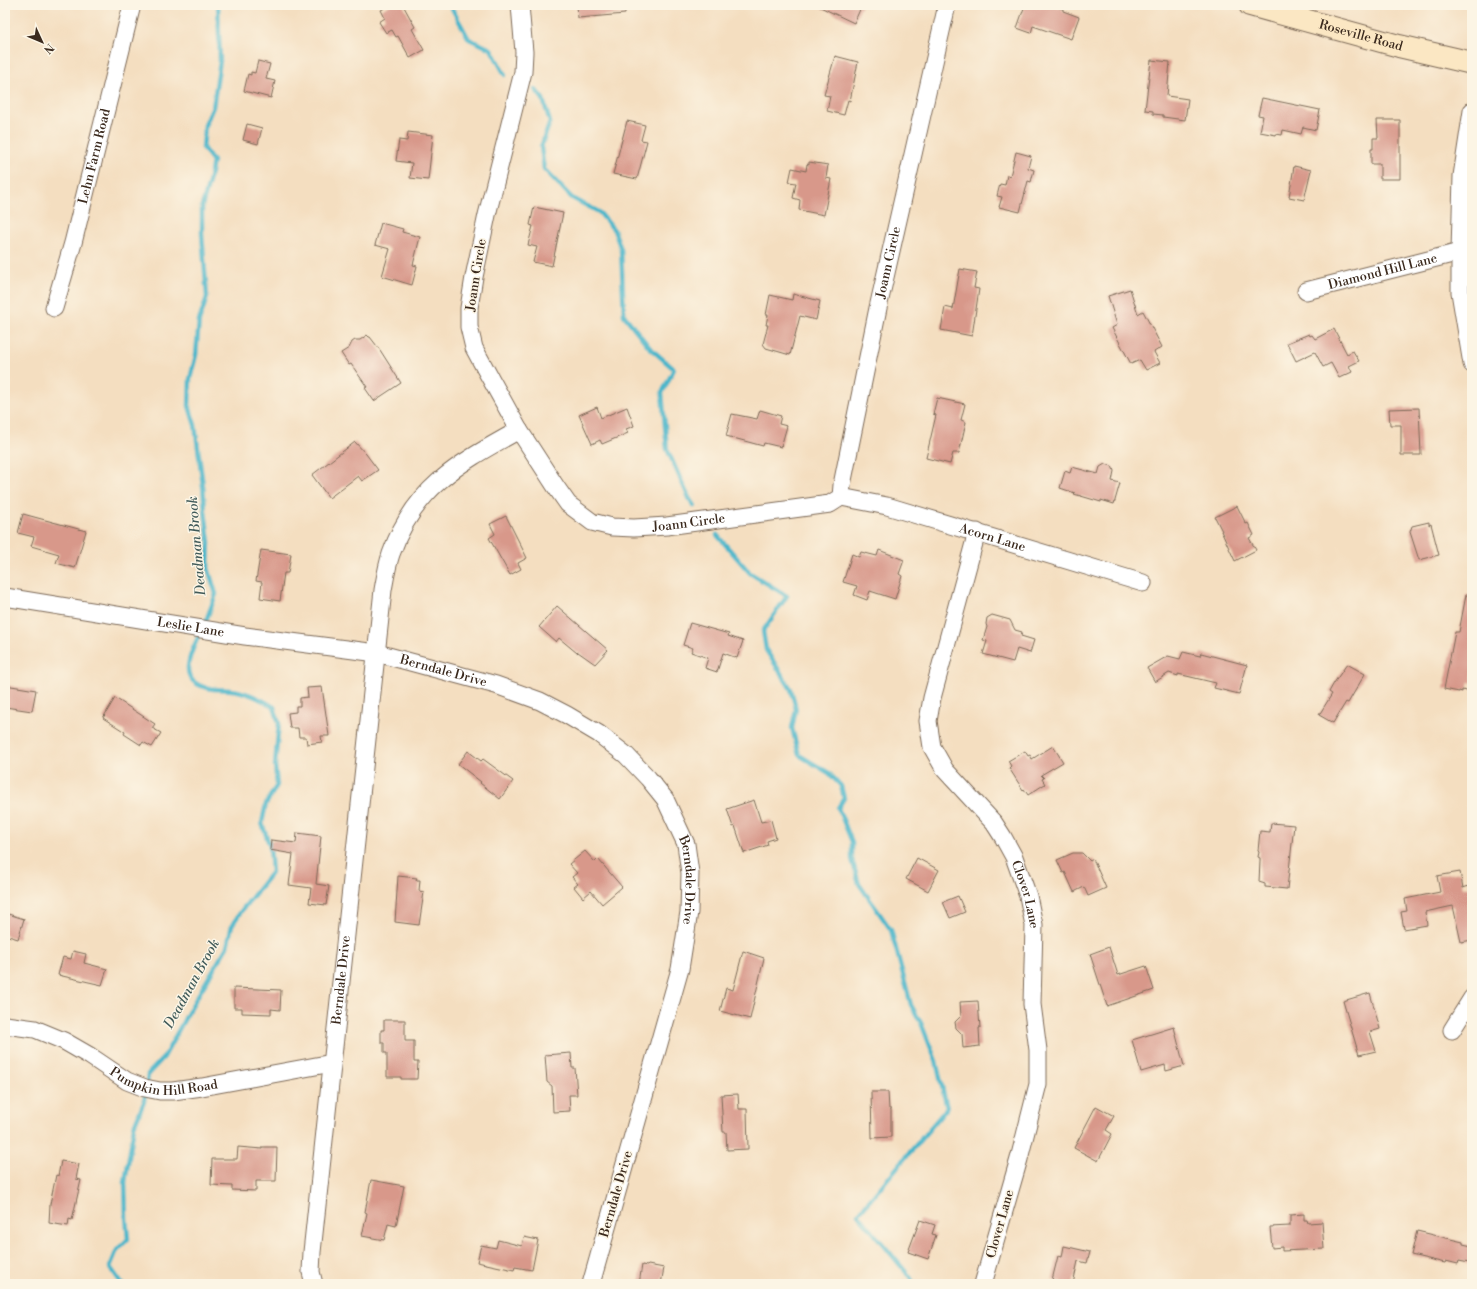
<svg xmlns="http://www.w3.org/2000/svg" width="1477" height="1289" viewBox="0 0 1477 1289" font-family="'Libre Bodoni',serif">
<rect width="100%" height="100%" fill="#fcf5e5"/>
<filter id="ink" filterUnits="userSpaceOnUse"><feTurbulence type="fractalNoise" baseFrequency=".025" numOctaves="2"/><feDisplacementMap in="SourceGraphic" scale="8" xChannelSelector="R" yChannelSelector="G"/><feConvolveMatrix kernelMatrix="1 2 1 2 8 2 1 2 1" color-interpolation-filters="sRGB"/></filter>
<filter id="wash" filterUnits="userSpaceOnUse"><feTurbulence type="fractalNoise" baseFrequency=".012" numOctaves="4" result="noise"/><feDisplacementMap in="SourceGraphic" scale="16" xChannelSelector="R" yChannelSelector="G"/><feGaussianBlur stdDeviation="0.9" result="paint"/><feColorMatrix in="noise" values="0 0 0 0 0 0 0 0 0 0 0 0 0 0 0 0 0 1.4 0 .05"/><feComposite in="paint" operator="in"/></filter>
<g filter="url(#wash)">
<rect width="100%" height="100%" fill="#f4dec0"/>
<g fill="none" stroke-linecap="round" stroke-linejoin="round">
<g stroke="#4cb6ca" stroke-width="4.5">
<polyline points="450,5 469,39 491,49 505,75"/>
<polyline points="535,89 543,99 550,122 541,147 544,169 572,198 599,212 614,230 621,249 624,315 650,348 674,369 662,393 667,449 689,498 694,506"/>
<polyline points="717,535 750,573 787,596 763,631 766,650 791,689 796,709 792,728 799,755 829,773 841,786 844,798 838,808 852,842 852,859 859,884 891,930 911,1005 921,1023 936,1061 947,1108 858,1214 910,1277 914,1284"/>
<polyline points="204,626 216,594 208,568 209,542 205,511 203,486 195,425 189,406 190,379 196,355 199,321 207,297 202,234 202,206 209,182 213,161 203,148 205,125 213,107 220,61 218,5"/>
<path d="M122 1284 110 1267 117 1250 128 1239 126 1218 125 1182 134 1126 144 1102 148 1074 164 1057 191 1007 227 947 232 925 242 910 272 872 270 847 262 823 266 804 277 785 275 765 279 723 274 707C263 700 251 694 238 691 228 689 217 690 207 688 175 680 191 653 200 633"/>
</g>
</g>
<g id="blocks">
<g fill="#d8988a">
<polygon points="390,5 403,5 415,27 412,29 424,50 410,58 398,36 396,37 392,30 386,33 379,22 385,18 381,10"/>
<polygon points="577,5 625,5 625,14 578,18"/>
<polygon points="816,5 862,5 854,23"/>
<polygon points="1025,5 1052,5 1063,9 1063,11 1079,17 1071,39 1033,26 1031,33 1017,28"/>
<polygon points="835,56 858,62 850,101 848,100 844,115 827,111 830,96 824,95"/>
<polygon points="1151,60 1170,62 1167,96 1188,99 1185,120 1163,117 1163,115 1153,114 1153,111 1145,110"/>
<polygon points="258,61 270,64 266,79 275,81 271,98 244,91 248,74 251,75 251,72 255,73"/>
<polygon points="1262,98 1320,110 1316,130 1303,127 1301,134 1283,130 1282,135 1276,134 1276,135 1260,132 1263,116 1258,115"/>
<polygon points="1377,120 1400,120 1400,179 1380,179 1380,164 1371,164 1371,149 1373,149 1373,138 1378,138"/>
<polygon points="627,121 645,125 641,140 647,141 637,179 613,174"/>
<polygon points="247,124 262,128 258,144 243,140"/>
<polygon points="408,132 433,135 428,180 410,178 412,163 396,161 399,140 407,141"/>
<polygon points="1016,152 1031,156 1028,168 1034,170 1031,182 1028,181 1020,212 999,207 1002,197 997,196 1000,184 1005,185 1007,175 1010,176"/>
<polygon points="809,162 828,165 826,178 831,179 824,215 799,210 800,200 793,198 796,183 789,182 792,168 806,171 807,164 809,165"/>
<polygon points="1294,166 1311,170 1304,200 1289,197"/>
<polygon points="534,207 563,213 552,266 533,262 537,247 528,245 533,226 530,225"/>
<polygon points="381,223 403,229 402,232 420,237 413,265 417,266 412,285 382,276 390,249 375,245"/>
<polygon points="960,269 977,272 974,288 979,289 972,336 941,330 945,307 953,309"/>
<polygon points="1130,289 1138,314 1143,311 1162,347 1154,352 1160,363 1146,370 1140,360 1131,364 1112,328 1117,325 1108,296"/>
<polygon points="793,294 820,301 816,320 800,316 790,355 766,348 763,344 768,325 766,325 768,315 766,315 770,295 792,300"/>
<polygon points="1334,329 1347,354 1353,351 1359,361 1349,366 1352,372 1339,378 1331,363 1323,367 1315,352 1296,361 1287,343 1309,334 1310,336 1312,335 1315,339"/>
<polygon points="367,335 369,337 370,337 380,350 401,383 374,401 365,388 367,387 351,364 349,365 341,353 349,348 352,342 355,340 360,340"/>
<polygon points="937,398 965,404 961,420 966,422 959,453 953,453 950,464 926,458 936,415 933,414"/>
<polygon points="597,407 601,418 627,407 634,426 626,429 628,433 602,444 600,440 592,444 579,415"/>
<polygon points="1419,408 1421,455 1401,455 1401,425 1390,425 1389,409"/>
<polygon points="760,410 781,416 779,424 787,426 781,447 764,443 763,446 726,436 732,414 757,419"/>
<polygon points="355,442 366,454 378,470 362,481 358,476 329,498 312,475"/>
<polygon points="1105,464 1112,466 1114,471 1112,481 1120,483 1114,504 1101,500 1101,502 1074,494 1075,493 1060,488 1065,471 1070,473 1072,467 1098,474 1100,467"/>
<polygon points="1237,506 1246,524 1248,523 1254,535 1249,538 1256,550 1235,561 1221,531 1222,531 1215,517"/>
<polygon points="23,514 86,531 75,568 56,563 59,554 31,546 34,537 18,533"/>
<polygon points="506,516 527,558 518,563 521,569 510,575 489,538 495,534 490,524"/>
<polygon points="1429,522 1429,525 1431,524 1439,555 1419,560 1410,532 1412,526"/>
<polygon points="261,550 291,554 288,573 284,573 280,601 260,598 262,582 256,581"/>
<polygon points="879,550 904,560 899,574 902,576 895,599 870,591 867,600 854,595 857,586 843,582 852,554 859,557 861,552 877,556"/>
<polygon points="1466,595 1472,595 1472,683 1469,682 1467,691 1462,690 1462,692 1459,691 1459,692 1444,689 1455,632 1459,632"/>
<polygon points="557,606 608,650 595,664 578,652 577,653 559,638 556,642 539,627"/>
<polygon points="992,615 1010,620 1015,630 1022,632 1021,636 1034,640 1030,653 1017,649 1013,662 983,654 987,641 983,640 987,627 986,624 987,618"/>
<polygon points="690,623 729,634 728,636 743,641 737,658 723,653 717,672 705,668 708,658 691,652 693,648 683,645"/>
<polygon points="1183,652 1200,656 1201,653 1247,665 1239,694 1214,688 1216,683 1178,674 1178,676 1169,673 1155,682 1147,668 1168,656 1180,659"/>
<polygon points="1347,664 1365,674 1348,703 1346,702 1333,723 1319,715 1332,694 1329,692 1334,683"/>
<polygon points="5,685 36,690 32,711 5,707"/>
<polygon points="322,687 329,736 321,736 322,742 307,744 306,737 299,737 298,728 290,728 288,713 296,712 296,706 300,706 300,698 308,697 307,688"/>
<polygon points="115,698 155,724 152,728 161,733 152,747 143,742 141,745 124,734 125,732 103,718"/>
<polygon points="1053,746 1063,762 1041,775 1044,778 1042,779 1045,784 1028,795 1024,789 1023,790 1009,768 1011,766 1008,761 1025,751 1028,756 1030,755 1032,759"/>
<polygon points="468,751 481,761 483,759 513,781 500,799 480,783 481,782 458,764"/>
<polygon points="754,800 761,822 771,820 776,838 767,841 768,845 744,853 735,826 733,827 727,809"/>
<polygon points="1271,823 1294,825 1287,889 1265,887 1265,884 1259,882 1260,861 1260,858 1258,857 1259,852 1258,851 1260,831 1270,832"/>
<polygon points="297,833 321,836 316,884 329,886 326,905 309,903 311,888 289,885 293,854 270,850 271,840 296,843"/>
<polygon points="585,851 595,862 598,859 622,887 602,904 591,891 583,898 574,887 578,884 572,877 577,873 569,864"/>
<polygon points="1073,853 1082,853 1090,861 1093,859 1106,888 1088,896 1084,887 1074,892 1065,872 1063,873 1057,860"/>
<polygon points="917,858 939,870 928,891 906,879"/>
<polygon points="1460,872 1463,888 1469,886 1472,903 1472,940 1461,942 1453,906 1425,912 1427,925 1404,929 1401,912 1407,911 1405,899 1440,892 1437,876"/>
<polygon points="398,876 417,878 416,880 420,880 419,891 424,892 419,925 395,922"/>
<polygon points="958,896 965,912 950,918 943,902"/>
<polygon points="5,913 24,919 18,939 5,935"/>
<polygon points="1109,947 1118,975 1146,966 1154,990 1107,1006 1090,954"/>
<polygon points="73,951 86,954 84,963 107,969 102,985 58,975 63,957 71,959"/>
<polygon points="743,951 764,958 750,1019 720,1011 726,988 733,990"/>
<polygon points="234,988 281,990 280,1010 271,1009 271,1014 242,1013 242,1008 234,1008"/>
<polygon points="1370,993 1380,1029 1370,1032 1376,1051 1359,1055 1343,1001"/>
<polygon points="978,1001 980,1028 979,1028 980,1046 963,1048 962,1034 956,1028 955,1022 961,1016 960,1002"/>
<polygon points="384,1020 405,1020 405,1041 414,1041 414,1062 418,1062 417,1079 401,1079 401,1077 387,1077 387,1053 384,1053 384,1043 381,1043 381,1030 384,1030"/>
<polygon points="1174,1027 1184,1066 1166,1071 1165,1065 1141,1072 1132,1040"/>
<polygon points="571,1053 572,1068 575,1068 577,1095 569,1095 570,1111 553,1112 552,1086 547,1082 545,1055"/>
<polygon points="871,1092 888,1092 889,1109 891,1109 891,1137 872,1138"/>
<polygon points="738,1094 739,1109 747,1109 748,1149 727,1150 726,1132 723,1132 721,1095"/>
<polygon points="1096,1106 1114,1116 1106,1130 1112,1134 1098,1161 1074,1148"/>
<polygon points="238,1147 262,1149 262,1147 277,1147 276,1181 256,1181 256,1191 232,1190 232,1186 211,1185 212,1159 237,1159"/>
<polygon points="61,1161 79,1164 76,1179 81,1180 72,1220 69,1219 68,1226 49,1223 50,1204 56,1175 58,1176"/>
<polygon points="371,1180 404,1186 396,1226 388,1224 384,1240 362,1236 367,1213 365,1212"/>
<polygon points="1304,1214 1304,1220 1307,1220 1308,1223 1322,1222 1324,1249 1282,1251 1282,1247 1272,1248 1270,1227 1290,1226 1290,1215"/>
<polygon points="920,1220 935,1225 932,1234 936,1235 928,1259 908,1252"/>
<polygon points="1417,1231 1463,1242 1463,1244 1472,1246 1469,1263 1459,1261 1458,1264 1446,1261 1445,1263 1411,1255"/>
<polygon points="524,1237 538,1240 532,1270 515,1267 514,1270 477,1262 481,1245 496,1248 498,1240 522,1246"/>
<polygon points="1064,1246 1090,1252 1087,1263 1078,1261 1073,1284 1052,1280 1058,1256 1062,1257"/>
<polygon points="642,1265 647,1266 648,1265 664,1268 661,1284 639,1284"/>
</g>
</g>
</g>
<g filter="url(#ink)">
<use href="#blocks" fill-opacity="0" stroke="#7c6957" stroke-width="1"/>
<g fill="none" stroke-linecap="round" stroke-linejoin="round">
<defs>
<g id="street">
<path id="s1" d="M520 5 524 52 523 72 487 215 474 277 469 308V327L474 348 488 374 519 430 556 487 568 504 592 522 612 527 634 528 667 526 830 504 841 497 842 485 878 308 947 5"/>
<polyline points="1472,111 1462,176 1460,252 1460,292 1472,364"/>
<path id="s2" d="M1306 291 1460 252"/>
<path id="s3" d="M54 308 73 243 132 5"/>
<path id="s4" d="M841 497 887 506 1143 583"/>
<path id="s5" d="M977 532 932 698 928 721 932 747 945 770 994 823 1003 837 1014 857 1028 896 1034 925 1032 1004 1038 1050V1084L1019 1159 983 1284"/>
<path id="s6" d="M5 597 245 636 377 653 496 685 540 701 567 715 599 734 626 755 648 778 665 799 686 844 690 873 689 912 680 969 591 1284"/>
<path id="s7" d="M5 1025 35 1029 64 1041 90 1056 127 1081 145 1088 160 1091H173L202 1087 332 1063"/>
<polyline points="1452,1030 1472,998"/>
<path id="s8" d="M314 1284 311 1272 312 1252 383 590C385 579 387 566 391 554 415 486 460 463 519 430"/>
</g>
<g id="secondary">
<path id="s9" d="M1250 5 1399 46 1472 63"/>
</g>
</defs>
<use href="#street" stroke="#7c6957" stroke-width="19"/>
<use href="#secondary" stroke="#7c6957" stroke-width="24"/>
<use href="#street" stroke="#fff" stroke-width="17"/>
<use href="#secondary" stroke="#fbe7c3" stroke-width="22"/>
</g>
</g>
<g text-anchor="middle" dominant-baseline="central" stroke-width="3" stroke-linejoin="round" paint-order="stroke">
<g font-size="13" fill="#3b2a1e" stroke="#fcf5e5">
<text stroke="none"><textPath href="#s9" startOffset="115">Roseville Road</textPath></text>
<text stroke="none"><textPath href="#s3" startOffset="157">Lehn Farm Road</textPath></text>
<text stroke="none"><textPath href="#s1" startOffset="1055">Joann Circle</textPath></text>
<text stroke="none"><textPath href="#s2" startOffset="79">Diamond Hill Lane</textPath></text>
<text transform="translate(476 275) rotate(-81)">Joann Circle</text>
<text stroke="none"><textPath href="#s1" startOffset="660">Joann Circle</textPath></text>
<text stroke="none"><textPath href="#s4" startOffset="157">Acorn Lane</textPath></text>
<text stroke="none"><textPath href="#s6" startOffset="188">Leslie Lane</textPath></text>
<text stroke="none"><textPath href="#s6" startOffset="445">Berndale Drive</textPath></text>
<text stroke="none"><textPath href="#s6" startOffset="793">Berndale Drive</textPath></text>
<text stroke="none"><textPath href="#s5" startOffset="399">Clover Lane</textPath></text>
<text stroke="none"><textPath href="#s8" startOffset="306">Berndale Drive</textPath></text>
<text stroke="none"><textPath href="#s7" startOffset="173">Pumpkin Hill Road</textPath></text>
<text transform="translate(616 1194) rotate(-74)">Berndale Drive</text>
<text transform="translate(1000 1224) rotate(-74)">Clover Lane</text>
</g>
<g font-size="14" font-style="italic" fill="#415b5a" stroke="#fcf5e5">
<text transform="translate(197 546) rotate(-95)">Deadman Brook</text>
<text transform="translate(192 984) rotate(-61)">Deadman Brook</text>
</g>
</g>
<rect width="1477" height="1289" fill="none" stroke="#fcf5e5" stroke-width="20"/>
<g transform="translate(42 42) rotate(134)" stroke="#fcf5e5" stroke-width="3" paint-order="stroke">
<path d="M0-3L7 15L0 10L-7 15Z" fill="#3b2a1e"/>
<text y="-6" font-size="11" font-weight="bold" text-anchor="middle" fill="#3b2a1e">N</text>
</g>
</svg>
